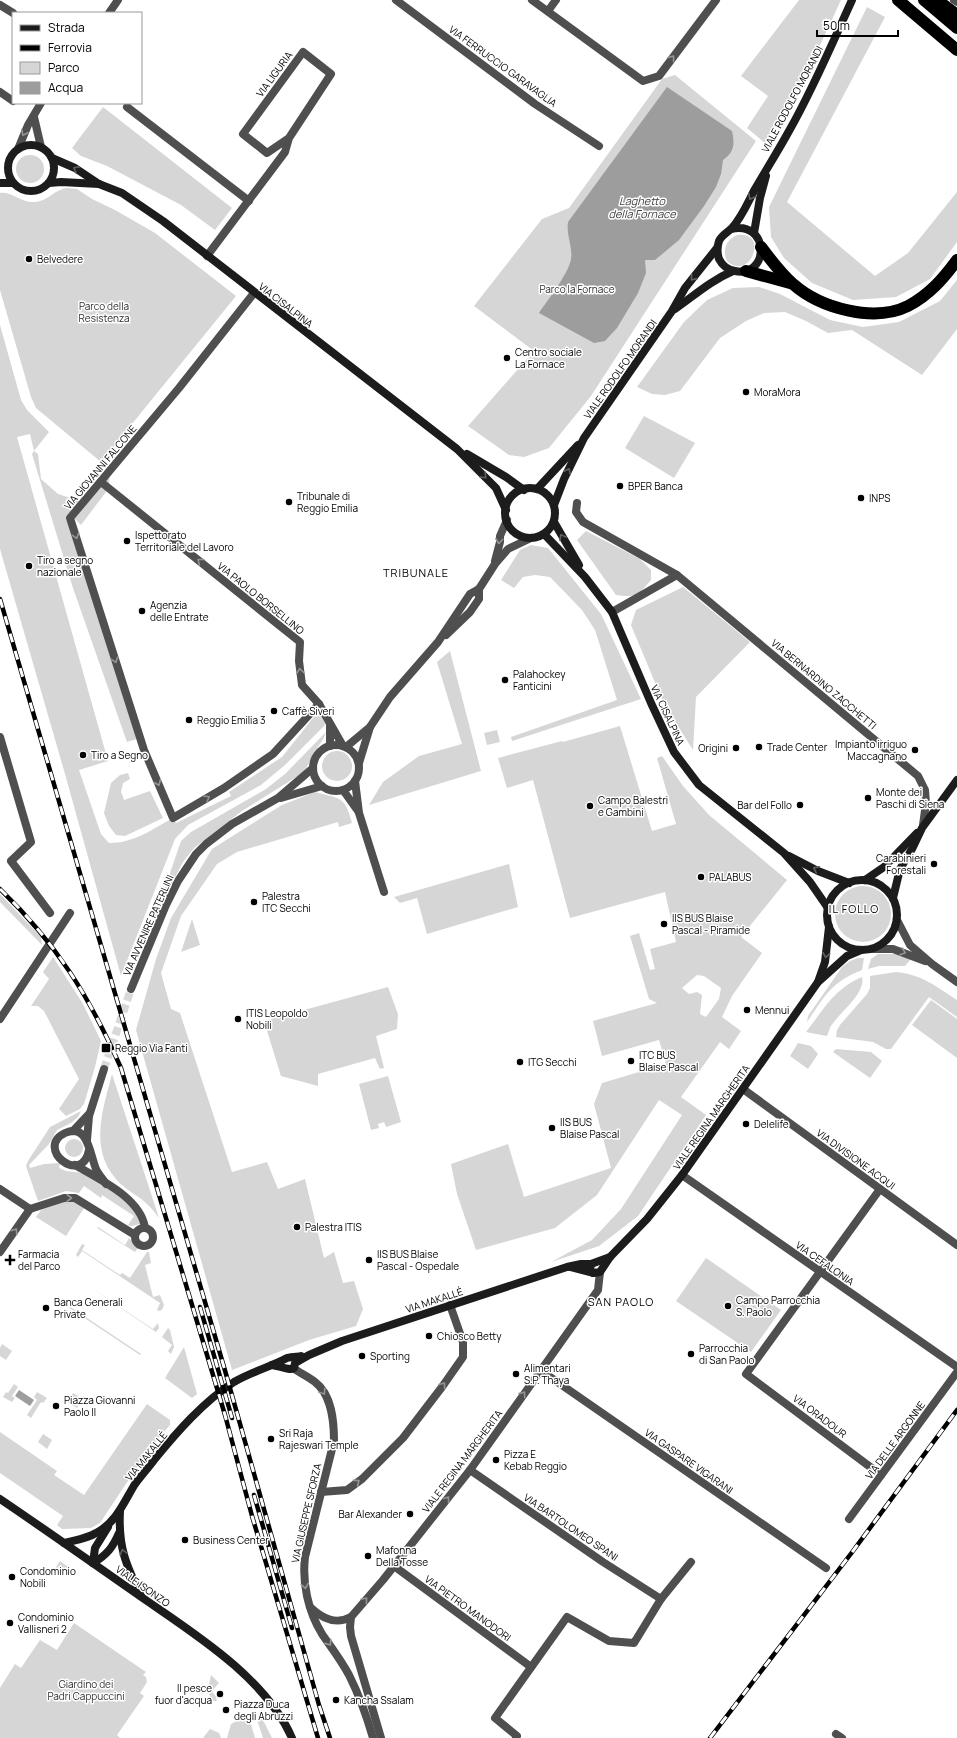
<svg xmlns="http://www.w3.org/2000/svg" width="957" height="1738" viewBox="0 0 957 1738" font-family="Manrope,sans-serif">
<rect width="100%" height="100%" fill="#fff"/>
<g fill="#d6d6d6" fill-rule="evenodd">
<polygon points="799,0 841,0 815,56 765,143 747,128 768,96 741,76"/>
<polygon points="867,7 885,17 787,202 875,276 908,253 957,192 957,242 930,279 896,297 853,300 812,283 784,258 771,237 769,207"/>
<polygon points="675,75 756,141 591,396 549,448 524,457 509,455 468,426 534,351 474,306 542,219 569,208 662,79"/>
<polygon points="103,107 232,208 215,230 181,205 107,166 81,156 72,148"/>
<circle cx="30" cy="169" r="14"/>
<path d="M66 188 77 189 92 199 115 210 155 233 236 296 101 462 36 408 31 397 0 290V193C13 191 19 203 35 202 48 201 54 190 66 188Z"/>
<path d="M737 235C770 230 750 283 727 261 722 250 726 240 737 235Z"/>
<polygon points="957,280 957,329 922,375 852,330 828,333 806,321 785,312 764,313 746,321 720,338 680,391 665,395 652,394 637,387 684,322 707,300 733,288 759,287 780,294 830,320 863,327 899,322 940,301"/>
<path d="M0 325 21 400 27 410 49 432 34 451 38 454 41 479 58 494 83 502 110 470 109 488 81 525 72 516 140 738 127 742 73 588 32 454 34 451 30 434 17 437 108 761 79 770 101 834 109 843C134 843 151 830 173 818L176 823 231 796 229 792 282 757 321 708 329 721 285 765 261 785 188 825 175 839 121 976 65 774 0 549Z"/>
<polygon points="644,416 695,443 674,478 625,448"/>
<path d="M586 531 640 559 651 570V580C638 595 636 598 616 595L577 540Z"/>
<polygon points="531,545 548,548 601,614 641,699 512,741 511,737 617,700 595,630 582,610 550,577 535,575 523,577 514,588 501,580 520,550"/>
<polygon points="683,587 750,642 696,697 693,750 664,704 631,625 636,610"/>
<polygon points="450,651 481,771 369,805 383,782 419,756 462,744 437,662"/>
<path d="M620 726 652 831 676 824 657 758 662 756 683 786 709 815 787 880 741 937 762 953 732 996 722 1017 741 1031 729 1049 720 1042 681 1097 706 1115 638 1216 599 1246 551 1262 592 1240 621 1209 682 1115 659 1100 597 1195 555 1228 476 1250 457 1194 451 1164 508 1144 524 1197 611 1168 594 1104 602 1083 666 1064 659 1040 602 1056 593 1021 657 1003 649 999 630 936 639 933 650 970 655 969 650 949 676 942 665 892 570 918 533 780 507 788 498 758 562 741 563 742ZM697 975 704 976 721 988 719 999 706 1017 700 1014 702 995 697 992 689 994 682 988Z"/>
<polygon points="497,730 500,742 487,745 484,733"/>
<path d="M326 732C323 741 319 745 314 752 309 761 310 765 301 774L242 811 194 848 183 862 173 881 152 925 181 841 191 832 266 789 285 774Z"/>
<circle cx="337" cy="766" r="15"/>
<polygon points="128,773 130,779 123,783 121,792 124,800 150,791 163,818 125,836 116,835 109,826 104,813 111,783 120,775"/>
<path d="M315 792C341 799 345 796 352 823L339 827 338 822 237 852 217 864 181 916 161 973 171 1009 180 1013 232 1172 267 1162 278 1189 305 1179 324 1258 334 1252 343 1283 354 1281 363 1309 356 1326 309 1340 232 1370 136 1030 156 959 171 918 212 849 282 805Z"/>
<polygon points="509,864 518,907 427,934 417,898 400,903 394,897"/>
<circle cx="863" cy="914" r="28"/>
<polygon points="0,894 41,937 42,945 0,902"/>
<polygon points="192,919 200,945 181,952"/>
<polygon points="878,954 897,954 911,959 905,966 879,966 868,969 871,959"/>
<polygon points="53,957 83,1004 101,1041 95,1067 84,1104 80,1109 66,1116 59,1109 79,1079 44,1011 38,1006 31,1006 49,979 43,972"/>
<path d="M858 958H864L862 970C831 982 825 996 807 1022L808 1016 842 967 850 961Z"/>
<path d="M896 972C921 974 937 987 957 1000V1017L929 997 891 1049H886L873 1042 836 1037 837 1030 840 1025 867 994 870 988V976Z"/>
<path d="M862 977C866 992 842 1011 834 1022 830 1026 829 1031 827 1036L806 1032C824 1009 834 989 862 977Z"/>
<polygon points="388,987 398,1014 397,1029 376,1036 384,1068 380,1069 375,1058 318,1074 318,1086 281,1076 264,1021"/>
<polygon points="931,1000 957,1019 957,1058 912,1025"/>
<polygon points="798,1043 811,1046 818,1054 808,1069 790,1056"/>
<polygon points="836,1049 871,1052 882,1061 870,1078 833,1052"/>
<path d="M112 1074 159 1218C156 1214 153 1210 149 1206 140 1196 125 1190 116 1179 89 1148 103 1109 112 1074Z"/>
<polygon points="388,1076 401,1122 386,1127 384,1122 378,1124 379,1128 371,1130 359,1084"/>
<path d="M81 1111 78 1117 71 1123 57 1130 49 1144 29 1165 30 1168 44 1164 60 1163 59 1168 66 1171 91 1174 128 1199 145 1223C139 1223 132 1228 128 1225L134 1216 102 1195 101 1198 84 1186 79 1193 66 1191 38 1201 26 1166 28 1161 50 1127Z"/>
<circle cx="74" cy="1148" r="9"/>
<polygon points="65,1201 75,1202 84,1208 66,1236 36,1217 41,1210"/>
<polygon points="98,1227 125,1245 129,1238 138,1248 135,1252 97,1228"/>
<polygon points="82,1244 85,1245 82,1250 120,1275 122,1273 130,1278 147,1252 149,1252 151,1263 145,1265 153,1297 160,1295 164,1305 162,1310 159,1311 157,1310 160,1303 82,1251 78,1257 76,1255"/>
<polygon points="706,1258 781,1310 751,1352 676,1301"/>
<polygon points="84,1283 153,1329 158,1323 159,1328 156,1332"/>
<polygon points="69,1306 141,1354 140,1355 68,1307"/>
<polygon points="168,1328 170,1330 174,1347 171,1354 168,1351 172,1345 162,1337"/>
<polygon points="2,1344 12,1351 6,1360 0,1356 0,1348"/>
<polygon points="184,1347 197,1394 192,1398 165,1378"/>
<polygon points="14,1384 18,1387 12,1396 15,1398 12,1402 3,1397 6,1392 8,1393"/>
<polygon points="37,1392 47,1398 43,1403 41,1402 31,1418 27,1415 37,1400 34,1397"/>
<polygon points="73,1393 83,1399 77,1408 67,1402"/>
<polygon points="147,1404 170,1420 170,1425 149,1449 100,1523 91,1528 62,1529 57,1525 63,1516 0,1473 0,1432 57,1471 54,1475 84,1495"/>
<polygon points="43,1434 52,1440 47,1449 38,1442"/>
<polygon points="60,1561 78,1574 54,1570"/>
<polygon points="74,1623 146,1672 143,1675 146,1677 147,1682 140,1693 144,1696 117,1735 120,1738 0,1738 0,1688 15,1664 21,1668 40,1640 57,1650"/>
<path d="M211 1675 219 1683 212 1691 216 1697 217 1701H213C206 1694 209 1684 211 1675Z"/>
<polygon points="244,1717 250,1721 255,1738 227,1738 231,1724"/>
<polygon points="260,1717 263,1720 272,1738 263,1738 257,1720"/>
<polygon points="210,1729 219,1733 221,1738 203,1738"/>
</g>
<g fill="#9d9d9d">
<path d="M667 87 732 131C735 144 734 153 723 160L721 174 716 187 704 206 679 240 655 260H645L646 273 638 293 617 328 605 341 594 343 539 313C547 301 569 273 571 259 573 247 566 235 568 222Z"/>
<polygon points="19,1390 34,1400 30,1406 15,1396"/>
</g>
<g fill="none" stroke-linecap="round" stroke-linejoin="round">
<polyline stroke="#d9d9d9" stroke-width="8" stroke-dasharray="8 4" stroke-linecap="butt" points="104,1069 131,989"/>
<g stroke="#4f4f4f" stroke-width="8">
<polyline points="396,0 535,104 599,146"/>
<polyline points="532,0 643,81 659,76 716,0"/>
<polyline points="954,0 957,2"/>
<polyline points="0,5 13,13"/>
<polyline points="548,11 556,0"/>
<polyline points="109,13 118,0"/>
<polyline points="0,92 13,101"/>
<polyline points="127,107 249,201"/>
<polyline points="34,117 41,147"/>
<polyline points="18,149 28,125 41,103"/>
<polyline points="207,256 285,152 289,138 331,74 303,52 243,134 267,153 289,138"/>
<polyline points="254,293 179,388 70,518 144,750 173,818 224,788 273,754 319,704"/>
<polyline points="101,482 300,642 299,661 302,685 319,704 343,746"/>
<polyline points="577,503 576,512 583,522 677,575"/>
<polyline points="495,561 500,542 500,536 507,520"/>
<polyline points="612,612 677,575 918,776 925,790 926,803 923,825"/>
<polyline points="446,635 470,612 479,599 479,589"/>
<polyline points="0,737 31,842 11,861 50,913"/>
<circle cx="336" cy="768" r="23"/>
<polyline points="330,746 330,725"/>
<polyline points="346,747 370,727 390,697 438,642 470,594 479,589 495,564 508,549 531,538"/>
<polyline points="359,763 370,727"/>
<polyline points="355,781 359,813 384,892"/>
<polyline points="343,790 358,811"/>
<polyline points="281,798 322,786"/>
<polyline points="897,920 910,945 932,964 957,982"/>
<polyline points="872,949 893,949 925,961"/>
<polyline points="131,989 166,905 178,881 196,854 206,844 232,824 278,798 313,768"/>
<polyline points="0,1019 70,913"/>
<polyline points="743,1089 957,1245"/>
<polyline points="73,1131 89,1114"/>
<polyline points="87,1140 89,1116 104,1069"/>
<path d="M89 1150C82 1187 34 1148 65 1133 88 1122 90 1155 96 1169 98 1174 103 1179 106 1184"/>
<path d="M75 1165C99 1179 141 1198 145 1228"/>
<polyline points="682,1175 957,1367"/>
<polyline points="0,1189 30,1209"/>
<polyline points="880,1189 746,1374 881,1475"/>
<circle cx="144" cy="1237" r="9"/>
<polyline points="0,1252 30,1209 64,1198 75,1198 135,1235"/>
<path d="M293 1368C300 1373 309 1377 315 1382 332 1395 334 1421 334 1441L305 1557C302 1583 308 1611 322 1634 331 1647 341 1660 349 1675 359 1695 367 1717 373 1738"/>
<polyline points="540,1370 826,1568"/>
<polyline points="470,1470 603,1562 661,1599"/>
<polyline points="321,1492 347,1490 362,1479 403,1438 442,1387 463,1357 463,1342 450,1305"/>
<polyline points="849,1519 957,1372"/>
<polyline points="394,1566 531,1667"/>
<path d="M311 1608C323 1619 336 1625 351 1617L383 1580 470 1470 598 1290 600 1272"/>
<polyline points="351,1617 350,1627 351,1636 381,1738"/>
<polyline points="836,1734 842,1738"/>
<polyline points="516,1738 517,1736 495,1718 567,1617 609,1641 634,1643 661,1599 691,1562"/>
</g>
<g stroke="#1c1c1c" stroke-width="8">
<circle cx="31" cy="168" r="23"/>
<polyline points="52,158 75,168 99,184 122,193 163,221 457,449 496,488 506,510"/>
<polyline points="0,183 13,183"/>
<polyline points="49,183 61,182 99,184"/>
<path d="M731 229C770 220 770 278 735 271 728 270 722 265 719 259 717 253 717 247 719 241 722 235 727 233 732 228 742 217 748 202 755 189 766 170 778 151 789 131 813 89 832 44 852 0"/>
<polyline points="754,233 760,198 766,176"/>
<path d="M675 309C695 295 710 281 733 271"/>
<polyline points="467,454 506,477 524,490"/>
<circle cx="530" cy="513" r="25"/>
<polyline points="537,489 578,445"/>
<polyline points="554,505 564,479 584,438 672,311 685,288 717,248"/>
<polyline points="554,522 579,565"/>
<polyline points="544,534 585,577 612,612 651,703 674,752 699,785 784,853 810,882 828,908"/>
<polyline points="789,856 818,871 849,883"/>
<polyline points="865,880 884,867 917,833"/>
<circle cx="862" cy="915" r="35"/>
<polyline points="893,898 900,869 912,849 922,828 957,780"/>
<polyline points="818,982 825,962 829,927"/>
<polyline points="591,1264 590,1270 593,1273 600,1272 610,1257 647,1219 682,1175 818,982 847,956 861,950"/>
<polyline points="591,1264 610,1257"/>
<polyline points="570,1267 593,1273"/>
<path d="M272 1365C280 1366 289 1371 294 1368L295 1363 309 1355 342 1341 567 1267 581 1264H591"/>
<path d="M0 1499C46 1530 91 1562 137 1594 190 1631 265 1676 292 1738"/>
<path d="M120 1511C118 1547 126 1565 141 1596"/>
<path d="M64 1543C75 1540 86 1539 96 1533 116 1523 124 1502 135 1484 141 1476 148 1468 154 1460 177 1432 203 1402 234 1382 251 1372 270 1367 287 1358 289 1357 298 1357 301 1356"/>
<polyline points="93,1563 95,1548 108,1527"/>
<path d="M93 1563C107 1555 113 1547 119 1533"/>
</g>
<g stroke="#000" stroke-width="12">
<polyline points="898,0 957,50"/>
<polyline points="924,0 957,28"/>
<polyline points="937,0 957,15"/>
<path d="M761 247C771 260 781 274 793 284 820 308 874 323 908 306 929 295 943 279 957 260"/>
<polyline points="746,271 790,283"/>
</g>
<defs>
<g id="rail">
<polyline points="0,599 226,1374 319,1705 330,1738"/>
<path d="M0 889C57 944 89 996 121 1068L225 1415 252 1516 318 1738"/>
<polyline points="200,1307 232,1418"/>
<polyline points="254,1495 292,1628"/>
<polyline points="710,1738 853,1551 957,1410"/>
</g>
</defs>
<use href="#rail" stroke="#000" stroke-width="4.5"/>
<use href="#rail" stroke="#fff" stroke-width="3" stroke-dasharray="9" stroke-linecap="butt"/>
</g>
<defs><path id="oneway-chevron" d="M-2-3.5L2.5 0L-2 3.5" fill="none" stroke-width="1.6" stroke-linecap="round" stroke-linejoin="round"/></defs>
<g stroke="#959595">
<use href="#oneway-chevron" transform="translate(672 58) rotate(-53)"/>
<use href="#oneway-chevron" transform="translate(24 133) rotate(117)"/>
<use href="#oneway-chevron" transform="translate(76 536) rotate(72)"/>
<use href="#oneway-chevron" transform="translate(499 541) rotate(97)"/>
<use href="#oneway-chevron" transform="translate(200 561) rotate(-141)"/>
<use href="#oneway-chevron" transform="translate(115 660) rotate(72)"/>
<use href="#oneway-chevron" transform="translate(300 671) rotate(-98)"/>
<use href="#oneway-chevron" transform="translate(158 783) rotate(67)"/>
<use href="#oneway-chevron" transform="translate(207 798) rotate(-30)"/>
<use href="#oneway-chevron" transform="translate(903 952) rotate(19)"/>
<use href="#oneway-chevron" transform="translate(69 1198)"/>
<use href="#oneway-chevron" transform="translate(15 1231) rotate(-55)"/>
<use href="#oneway-chevron" transform="translate(443 1385) rotate(-54)"/>
<use href="#oneway-chevron" transform="translate(323 1392) rotate(57)"/>
<use href="#oneway-chevron" transform="translate(523 1394) rotate(-55)"/>
<use href="#oneway-chevron" transform="translate(357 1482) rotate(-37)"/>
<use href="#oneway-chevron" transform="translate(447 1499) rotate(-52)"/>
<use href="#oneway-chevron" transform="translate(305 1586) rotate(80)"/>
<use href="#oneway-chevron" transform="translate(365 1600) rotate(-50)"/>
<use href="#oneway-chevron" transform="translate(329 1643) rotate(55)"/>
</g>
<g stroke="#606060">
<use href="#oneway-chevron" transform="translate(76 169) rotate(-151)"/>
<use href="#oneway-chevron" transform="translate(751 197) rotate(119)"/>
<use href="#oneway-chevron" transform="translate(693 278) rotate(131)"/>
<use href="#oneway-chevron" transform="translate(568 471) rotate(-63)"/>
<use href="#oneway-chevron" transform="translate(484 476) rotate(45)"/>
<use href="#oneway-chevron" transform="translate(562 537) rotate(-120)"/>
<use href="#oneway-chevron" transform="translate(816 869) rotate(-154)"/>
<use href="#oneway-chevron" transform="translate(826 955) rotate(99)"/>
<use href="#oneway-chevron" transform="translate(123 1552) rotate(-105)"/>
</g>
<g fill="#000" stroke="#fff" stroke-width="1.5">
<circle cx="29" cy="259" r="4"/>
<circle cx="507" cy="358" r="4"/>
<circle cx="746" cy="392" r="4"/>
<circle cx="620" cy="486" r="4"/>
<circle cx="861" cy="498" r="4"/>
<circle cx="289" cy="502" r="4"/>
<circle cx="127" cy="541" r="4"/>
<circle cx="29" cy="566" r="4"/>
<circle cx="142" cy="611" r="4"/>
<circle cx="505" cy="680" r="4"/>
<circle cx="274" cy="711" r="4"/>
<circle cx="189" cy="720" r="4"/>
<circle cx="759" cy="747" r="4"/>
<circle cx="736" cy="748" r="4"/>
<circle cx="915" cy="750" r="4"/>
<circle cx="83" cy="755" r="4"/>
<circle cx="868" cy="798" r="4"/>
<circle cx="800" cy="805" r="4"/>
<circle cx="590" cy="806" r="4"/>
<circle cx="934" cy="864" r="4"/>
<circle cx="701" cy="877" r="4"/>
<circle cx="254" cy="902" r="4"/>
<circle cx="664" cy="924" r="4"/>
<circle cx="747" cy="1010" r="4"/>
<circle cx="238" cy="1019" r="4"/>
<rect x="101" y="1043" width="10" height="10" rx="2"/>
<circle cx="631" cy="1061" r="4"/>
<circle cx="520" cy="1062" r="4"/>
<circle cx="746" cy="1124" r="4"/>
<circle cx="552" cy="1128" r="4"/>
<circle cx="297" cy="1227" r="4"/>
<path d="M8 1254h4v4h4v4h-4v4h-4v-4h-4v-4h4z"/>
<circle cx="369" cy="1260" r="4"/>
<circle cx="728" cy="1306" r="4"/>
<circle cx="46" cy="1308" r="4"/>
<circle cx="429" cy="1336" r="4"/>
<circle cx="691" cy="1354" r="4"/>
<circle cx="362" cy="1356" r="4"/>
<circle cx="516" cy="1374" r="4"/>
<circle cx="56" cy="1406" r="4"/>
<circle cx="271" cy="1439" r="4"/>
<circle cx="496" cy="1460" r="4"/>
<circle cx="410" cy="1514" r="4"/>
<circle cx="185" cy="1540" r="4"/>
<circle cx="368" cy="1556" r="4"/>
<circle cx="12" cy="1577" r="4"/>
<circle cx="10" cy="1623" r="4"/>
<circle cx="220" cy="1694" r="4"/>
<circle cx="336" cy="1700" r="4"/>
<circle cx="226" cy="1710" r="4"/>
</g>
<g text-anchor="middle" dominant-baseline="central" stroke-width="3" stroke-linejoin="round" paint-order="stroke">
<g font-size="10" fill="#000" stroke="#fff">
<text transform="translate(503 66) rotate(36)">VIA FERRUCCIO GARAVAGLIA</text>
<text transform="translate(274 74) rotate(-54)">VIA LIGURIA</text>
<text transform="translate(792 99) rotate(-62)">VIALE RODOLFO MORANDI</text>
<text transform="translate(286 305) rotate(38)">VIA CISALPINA</text>
<text transform="translate(620 369) rotate(-55)">VIALE RODOLFO MORANDI</text>
<text transform="translate(100 467) rotate(-50)">VIA GIOVANNI FALCONE</text>
<text transform="translate(261 598) rotate(39)">VIA PAOLO BORSELLINO</text>
<text transform="translate(824 684) rotate(40)">VIA BERNARDINO ZACCHETTI</text>
<text transform="translate(668 715) rotate(65)">VIA CISALPINA</text>
<text transform="translate(148 925) rotate(-66)">VIA AVVENIRE PATERLINI</text>
<text transform="translate(711 1117) rotate(-55)">VIALE REGINA MARGHERITA</text>
<text transform="translate(856 1159) rotate(36)">VIA DIVISIONE ACQUI</text>
<text transform="translate(825 1263) rotate(35)">VIA CEFALONIA</text>
<text transform="translate(434 1300) rotate(-18)">VIA MAKALLÉ</text>
<text transform="translate(820 1416) rotate(37)">VIA ORADOUR</text>
<text transform="translate(895 1440) rotate(-54)">VIA DELLE ARGONNE</text>
<text transform="translate(146 1456) rotate(-51)">VIA MAKALLÉ</text>
<text transform="translate(462 1461) rotate(-53)">VIALE REGINA MARGHERITA</text>
<text transform="translate(689 1461) rotate(35)">VIA GASPARE VIGARANI</text>
<text transform="translate(306 1513) rotate(-77)">VIA GIUSEPPE SFORZA</text>
<text transform="translate(571 1527) rotate(34)">VIA BARTOLOMEO SPANI</text>
<text transform="translate(143 1586) rotate(35)">VIALE ISONZO</text>
<text transform="translate(468 1608) rotate(36)">VIA PIETRO MANODORI</text>
</g>
<g font-size="10" fill="#000" stroke="#fff" text-anchor="start">
<text x="37" y="259">Belvedere</text>
<text x="515" y="352">Centro sociale<tspan x="515" dy="12">La Fornace</tspan></text>
<text x="754" y="392">MoraMora</text>
<text x="628" y="486">BPER Banca</text>
<text x="297" y="496">Tribunale di<tspan x="297" dy="12">Reggio Emilia</tspan></text>
<text x="869" y="498">INPS</text>
<text x="135" y="535">Ispettorato<tspan x="135" dy="12">Territoriale del Lavoro</tspan></text>
<text x="37" y="560">Tiro a segno<tspan x="37" dy="12">nazionale</tspan></text>
<text x="150" y="605">Agenzia<tspan x="150" dy="12">delle Entrate</tspan></text>
<text x="513" y="674">Palahockey<tspan x="513" dy="12">Fanticini</tspan></text>
<text x="282" y="711">Caffè Siveri</text>
<text x="197" y="720">Reggio Emilia 3</text>
<text x="907" y="744" text-anchor="end">Impianto irriguo<tspan x="907" dy="12">Maccagnano</tspan></text>
<text x="767" y="747">Trade Center</text>
<text x="728" y="748" text-anchor="end">Origini</text>
<text x="91" y="755">Tiro a Segno</text>
<text x="876" y="792">Monte dei<tspan x="876" dy="12">Paschi di Siena</tspan></text>
<text x="598" y="800">Campo Balestri<tspan x="598" dy="12">e Gambini</tspan></text>
<text x="792" y="805" text-anchor="end">Bar del Follo</text>
<text x="926" y="858" text-anchor="end">Carabinieri<tspan x="926" dy="12">Forestali</tspan></text>
<text x="709" y="877">PALABUS</text>
<text x="262" y="896">Palestra<tspan x="262" dy="12">ITC Secchi</tspan></text>
<text x="672" y="918">IIS BUS Blaise<tspan x="672" dy="12">Pascal - Piramide</tspan></text>
<text x="755" y="1010">Mennui</text>
<text x="246" y="1013">ITIS Leopoldo<tspan x="246" dy="12">Nobili</tspan></text>
<text x="115" y="1048">Reggio Via Fanti</text>
<text x="639" y="1055">ITC BUS<tspan x="639" dy="12">Blaise Pascal</tspan></text>
<text x="528" y="1062">ITG Secchi</text>
<text x="560" y="1122">IIS BUS<tspan x="560" dy="12">Blaise Pascal</tspan></text>
<text x="754" y="1124">Delelife</text>
<text x="305" y="1227">Palestra ITIS</text>
<text x="18" y="1254">Farmacia<tspan x="18" dy="12">del Parco</tspan></text>
<text x="377" y="1254">IIS BUS Blaise<tspan x="377" dy="12">Pascal - Ospedale</tspan></text>
<text x="736" y="1300">Campo Parrocchia<tspan x="736" dy="12">S. Paolo</tspan></text>
<text x="54" y="1302">Banca Generali<tspan x="54" dy="12">Private</tspan></text>
<text x="437" y="1336">Chiosco Betty</text>
<text x="699" y="1348">Parrocchia<tspan x="699" dy="12">di San Paolo</tspan></text>
<text x="370" y="1356">Sporting</text>
<text x="524" y="1368">Alimentari<tspan x="524" dy="12">S.P. Thaya</tspan></text>
<text x="64" y="1400">Piazza Giovanni<tspan x="64" dy="12">Paolo II</tspan></text>
<text x="279" y="1433">Sri Raja<tspan x="279" dy="12">Rajeswari Temple</tspan></text>
<text x="504" y="1454">Pizza E<tspan x="504" dy="12">Kebab Reggio</tspan></text>
<text x="402" y="1514" text-anchor="end">Bar Alexander</text>
<text x="193" y="1540">Business Center</text>
<text x="376" y="1550">Mafonna<tspan x="376" dy="12">Della Tosse</tspan></text>
<text x="20" y="1571">Condominio<tspan x="20" dy="12">Nobili</tspan></text>
<text x="18" y="1617">Condominio<tspan x="18" dy="12">Vallisneri 2</tspan></text>
<text x="212" y="1688" text-anchor="end">Il pesce<tspan x="212" dy="12">fuor d'acqua</tspan></text>
<text x="344" y="1700">Kancha Ssalam</text>
<text x="234" y="1704">Piazza Duca<tspan x="234" dy="12">degli Abruzzi</tspan></text>
</g>
<g font-size="10" fill="#2d2d2d" stroke="#fff">
<text x="577" y="289">Parco la Fornace</text>
<text x="104" y="306">Parco della<tspan x="104" dy="12">Resistenza</tspan></text>
<text x="86" y="1684">Giardino dei<tspan x="86" dy="12">Padri Cappuccini</tspan></text>
</g>
<g font-size="11" font-style="italic" fill="#3e3e3e" stroke="#fff">
<text x="642" y="200">Laghetto<tspan x="642" dy="13">della Fornace</tspan></text>
</g>
<g font-size="11" letter-spacing="1" fill="#000" stroke="#fff">
<text x="416" y="572">TRIBUNALE</text>
<text x="854" y="908">IL FOLLO</text>
<text x="621" y="1301">SAN PAOLO</text>
</g>
</g>
<rect x="12" y="12" width="130" height="92" fill="#ffffff" stroke="#999999"/>
<rect x="20" y="25" width="20" height="6" fill="#1c1c1c" stroke="#999999"/>
<text x="48" y="32" font-size="12" fill="#000000">Strada</text>
<rect x="20" y="45" width="20" height="6" fill="#000000" stroke="#999999"/>
<text x="48" y="52" font-size="12" fill="#000000">Ferrovia</text>
<rect x="20" y="62" width="20" height="12" fill="#d6d6d6" stroke="#999999"/>
<text x="48" y="72" font-size="12" fill="#000000">Parco</text>
<rect x="20" y="82" width="20" height="12" fill="#9d9d9d" stroke="#999999"/>
<text x="48" y="92" font-size="12" fill="#000000">Acqua</text>
<path d="M817 30v6h81v-6" fill="none" stroke="#000000" stroke-width="2"/>
<text x="823" y="30" font-size="12" fill="#000000" stroke="#ffffff" stroke-width="3" paint-order="stroke">50 m</text>
</svg>
